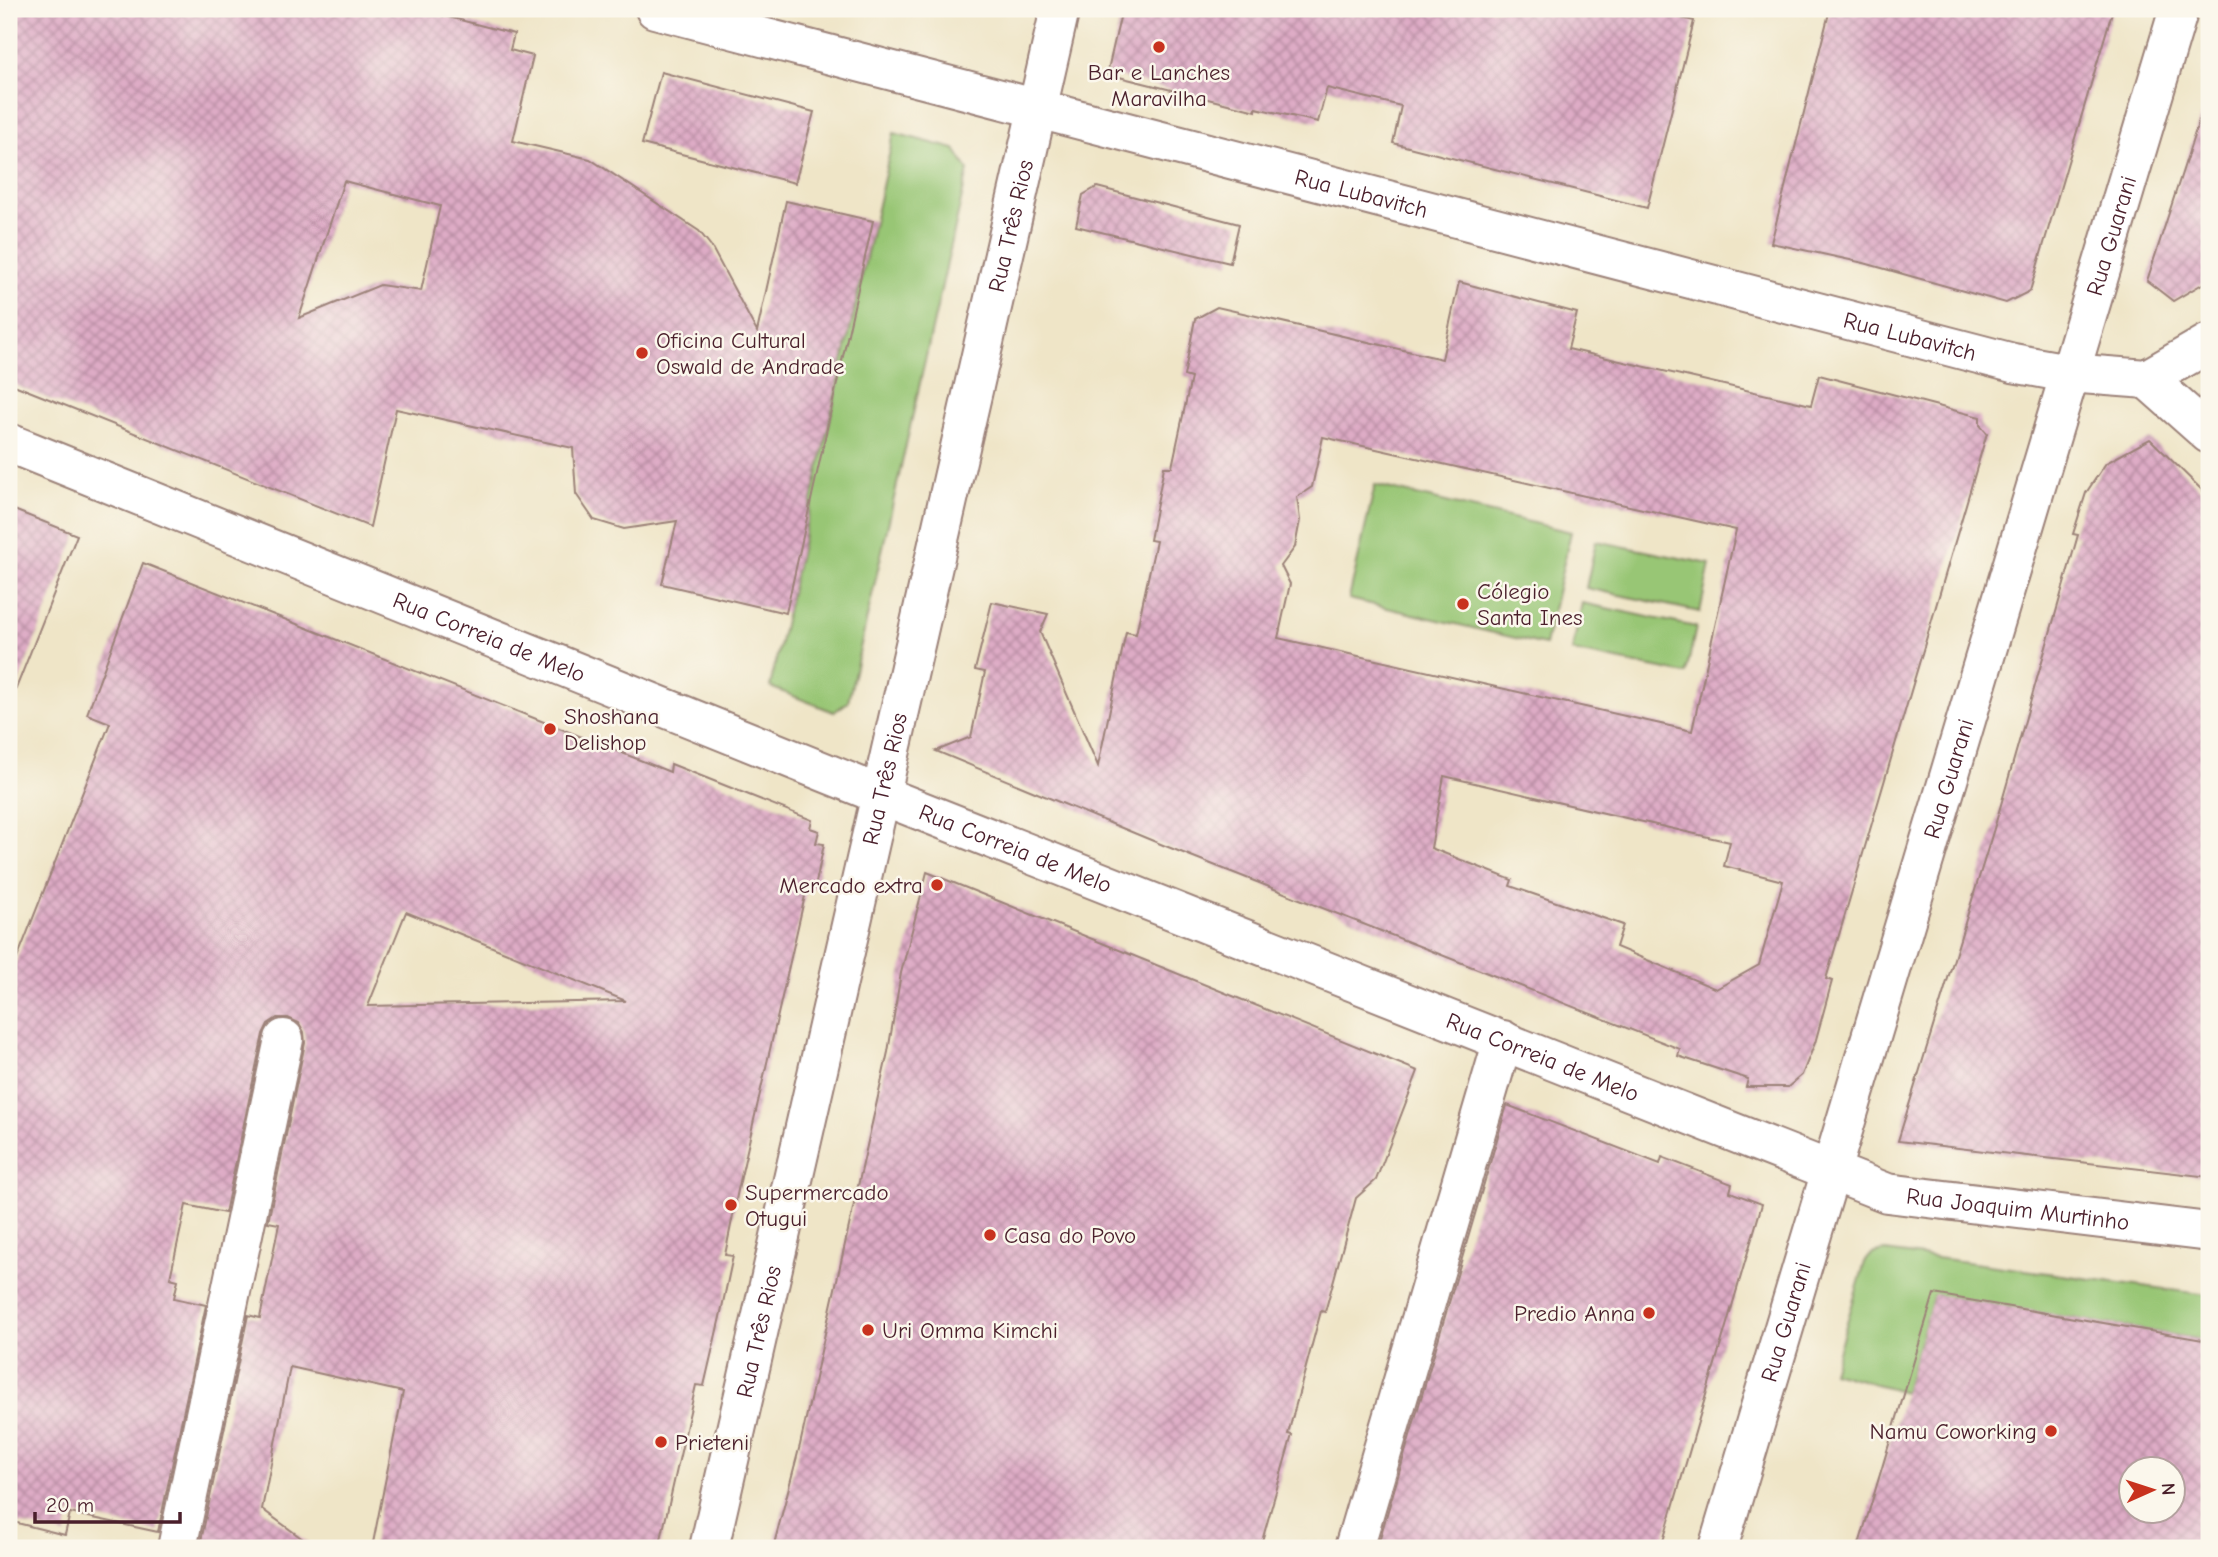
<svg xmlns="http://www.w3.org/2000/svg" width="2218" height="1557" viewBox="0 0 2218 1557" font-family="'Comic Neue',sans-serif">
<defs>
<pattern id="building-cross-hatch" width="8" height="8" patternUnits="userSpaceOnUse" patternTransform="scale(1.75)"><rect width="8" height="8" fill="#deacc6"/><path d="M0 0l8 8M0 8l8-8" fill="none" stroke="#b68ba1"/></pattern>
</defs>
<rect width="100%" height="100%" fill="#fbf7ec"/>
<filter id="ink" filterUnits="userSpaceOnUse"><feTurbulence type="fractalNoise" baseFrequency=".0143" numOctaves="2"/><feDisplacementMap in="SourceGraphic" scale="14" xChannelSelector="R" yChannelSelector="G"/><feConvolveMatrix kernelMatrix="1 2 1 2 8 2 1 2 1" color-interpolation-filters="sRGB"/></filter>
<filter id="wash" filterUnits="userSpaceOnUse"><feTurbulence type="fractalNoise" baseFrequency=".00686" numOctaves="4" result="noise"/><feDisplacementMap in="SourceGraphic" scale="28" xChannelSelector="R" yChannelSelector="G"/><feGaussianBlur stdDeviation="1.57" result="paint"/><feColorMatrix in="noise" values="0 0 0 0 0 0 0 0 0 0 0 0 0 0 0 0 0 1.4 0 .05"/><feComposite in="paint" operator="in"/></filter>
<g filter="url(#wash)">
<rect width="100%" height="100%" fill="#efe5c7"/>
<g fill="#98c675" stroke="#717250" stroke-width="2">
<polygon points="894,133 955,149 968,170 848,702 834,712 770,687"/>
<polygon points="1375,485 1571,532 1545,645 1349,599"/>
<polygon points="1596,541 1710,564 1700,612 1586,588"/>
<polygon points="1582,603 1696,627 1686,674 1572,651"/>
<polygon points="1885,1251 2209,1295 2209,1341 1934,1295 1905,1392 1832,1372 1865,1262 1872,1254"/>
</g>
<g id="blocks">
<g fill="url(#building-cross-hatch)" fill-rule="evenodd">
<path d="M9 9H418L514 34 510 50 533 56 513 141 590 159 699 231 711 246 757 332 786 201 873 221 786 613 662 584 677 521 624 529 594 520 576 494 573 448 396 409 370 527 9 383ZM344 181 440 206 421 291 380 285 299 318Z"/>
<polygon points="1122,9 1644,9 1694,21 1647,208 1393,143 1401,106 1327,88 1318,122 1256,108 1256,111 1107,74"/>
<polygon points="1830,9 2113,9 2030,291 2006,303 1864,263 1771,243"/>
<polygon points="661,72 814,112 795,183 642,144"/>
<polygon points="2201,114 2209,115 2209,280 2173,301 2147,281"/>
<polygon points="1097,187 1239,224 1230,263 1076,226 1083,195"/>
<path d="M1459 282 1577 313 1568 349 1811 405 1819 375 1980 417V425L1987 433 1826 979 1832 981 1815 1043 1802 1075 1788 1087H1746L1748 1079 1678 1056 1680 1049 1163 845 936 751 971 737 985 672 975 670 992 602 1048 614 1040 632 1098 766 1126 632 1136 634 1156 541 1150 540 1164 467H1172L1191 378 1184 376 1195 319 1217 307 1442 359ZM1323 437 1736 530 1692 731 1278 638 1290 584 1281 566 1295 547 1300 520 1297 497 1312 487ZM1444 776 1730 842 1724 866 1783 881 1759 965 1716 989 1616 947 1623 925 1510 886 1512 880 1431 848Z"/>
<polygon points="2150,439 2209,497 2209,1177 1898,1141 1996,822 2078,535 2073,534 2086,493 2106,463"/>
<polygon points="9,508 77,535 11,701 9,701"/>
<path d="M143 563 670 772 671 764 812 820 810 828 819 831 816 843 824 844 815 888 807 887 738 1190 725 1255 733 1256 720 1317 704 1386 696 1385 659 1548H372L403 1392 290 1367 262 1509 315 1548H233L201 1541 248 1315 260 1318 279 1224 268 1222 305 1043 304 1032 299 1023 288 1018H277L268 1024 263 1034 225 1213 186 1205 170 1278 178 1280 174 1298 206 1305 158 1532 70 1513 65 1535 9 1521V979L110 723 87 714ZM406 912 626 1001 368 1006Z"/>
<polygon points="927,872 1418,1071 1376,1180 1356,1198 1325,1312 1321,1311 1288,1434 1292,1435 1260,1548 773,1548 800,1445 888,1052 901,973"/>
<polygon points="1507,1105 1660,1164 1662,1157 1732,1184 1730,1192 1762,1204 1661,1548 1377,1548"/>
<path d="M1934 1294 2209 1341V1548H1858ZM2131 1469H2173V1511H2131Z"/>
</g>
</g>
</g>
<g filter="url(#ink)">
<use href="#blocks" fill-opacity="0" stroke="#9c8279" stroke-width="2"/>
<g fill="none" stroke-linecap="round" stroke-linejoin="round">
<defs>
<g id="street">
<path id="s1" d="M655 9 2013 363 2068 373 2147 379 2209 343"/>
<polyline points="2147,379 2209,434"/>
<path id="s2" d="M9 443 881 795 1887 1193 2209 1232"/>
<polyline points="177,1548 284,1039"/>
<polyline points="1354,1548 1503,1040"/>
<path id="s3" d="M1718 1548 2179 9"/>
</g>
<g id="secondary">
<path id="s4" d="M709 1548 1060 9"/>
</g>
</defs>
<use href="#street" stroke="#9c8279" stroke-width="42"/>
<use href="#secondary" stroke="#9c8279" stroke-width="42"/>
<use href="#street" stroke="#fff" stroke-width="38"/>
<use href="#secondary" stroke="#fff" stroke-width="38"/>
</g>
</g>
<g fill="#c8321e" stroke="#fbf7ec" stroke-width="2.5">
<circle cx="1159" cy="47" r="7"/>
<circle cx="642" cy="353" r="7"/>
<circle cx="1463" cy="604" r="7"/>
<circle cx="550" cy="729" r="7"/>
<circle cx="937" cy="885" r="7"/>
<circle cx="731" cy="1205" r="7"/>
<circle cx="990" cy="1235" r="7"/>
<circle cx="1649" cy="1313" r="7"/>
<circle cx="868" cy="1330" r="7"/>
<circle cx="2051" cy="1431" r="7"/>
<circle cx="661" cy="1442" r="7"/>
</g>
<g text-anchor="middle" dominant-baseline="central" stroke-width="5" stroke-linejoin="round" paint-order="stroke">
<g font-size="23" fill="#4a1f2b" stroke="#fbf7ec" text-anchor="start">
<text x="1159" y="72" text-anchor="middle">Bar e Lanches<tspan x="1159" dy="26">Maravilha</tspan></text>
<text x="656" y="340">Oficina Cultural<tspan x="656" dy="26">Oswald de Andrade</tspan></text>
<text x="1477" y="591">Cólegio<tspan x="1477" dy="26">Santa Ines</tspan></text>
<text x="564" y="716">Shoshana<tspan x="564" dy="26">Delishop</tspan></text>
<text x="923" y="885" text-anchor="end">Mercado extra</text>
<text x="745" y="1192">Supermercado<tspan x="745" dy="26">Otugui</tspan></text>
<text x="1004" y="1235">Casa do Povo</text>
<text x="1635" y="1313" text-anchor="end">Predio Anna</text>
<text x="882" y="1330">Uri Omma Kimchi</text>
<text x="2037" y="1431" text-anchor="end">Namu Coworking</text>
<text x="675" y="1442">Prieteni</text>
</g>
<g font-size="23" fill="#4a1f2b" stroke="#fbf7ec">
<text stroke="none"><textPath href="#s1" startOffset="730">Rua Lubavitch</textPath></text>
<text stroke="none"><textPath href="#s4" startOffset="1356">Rua Três Rios</textPath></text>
<text stroke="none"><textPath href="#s3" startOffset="1370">Rua Guarani</textPath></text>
<text stroke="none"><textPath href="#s1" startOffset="1297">Rua Lubavitch</textPath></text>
<text stroke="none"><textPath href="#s2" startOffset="518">Rua Correia de Melo</textPath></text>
<text stroke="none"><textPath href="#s4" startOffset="789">Rua Três Rios</textPath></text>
<text stroke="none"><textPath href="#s3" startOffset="803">Rua Guarani</textPath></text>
<text stroke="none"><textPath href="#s2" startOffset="1085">Rua Correia de Melo</textPath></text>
<text stroke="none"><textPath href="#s2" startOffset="1652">Rua Correia de Melo</textPath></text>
<text stroke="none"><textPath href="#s2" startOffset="2154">Rua Joaquim Murtinho</textPath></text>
<text stroke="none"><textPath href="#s3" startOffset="236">Rua Guarani</textPath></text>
<text stroke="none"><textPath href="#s4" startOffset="222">Rua Três Rios</textPath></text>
</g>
</g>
<rect width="2218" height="1557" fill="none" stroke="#fbf7ec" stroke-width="35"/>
<g transform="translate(2152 1490) rotate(87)"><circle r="33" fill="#fbf7ec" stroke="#b4a19f" stroke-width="2"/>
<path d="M0-5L12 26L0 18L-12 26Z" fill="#c8321e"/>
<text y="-10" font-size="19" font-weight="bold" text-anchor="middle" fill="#4a1f2b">N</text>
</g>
<path d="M35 1512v10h145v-10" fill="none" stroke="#4a1f2b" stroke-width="3.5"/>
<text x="46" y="1512" font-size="21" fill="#4a1f2b" stroke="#fbf7ec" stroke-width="5" paint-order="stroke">20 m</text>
</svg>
